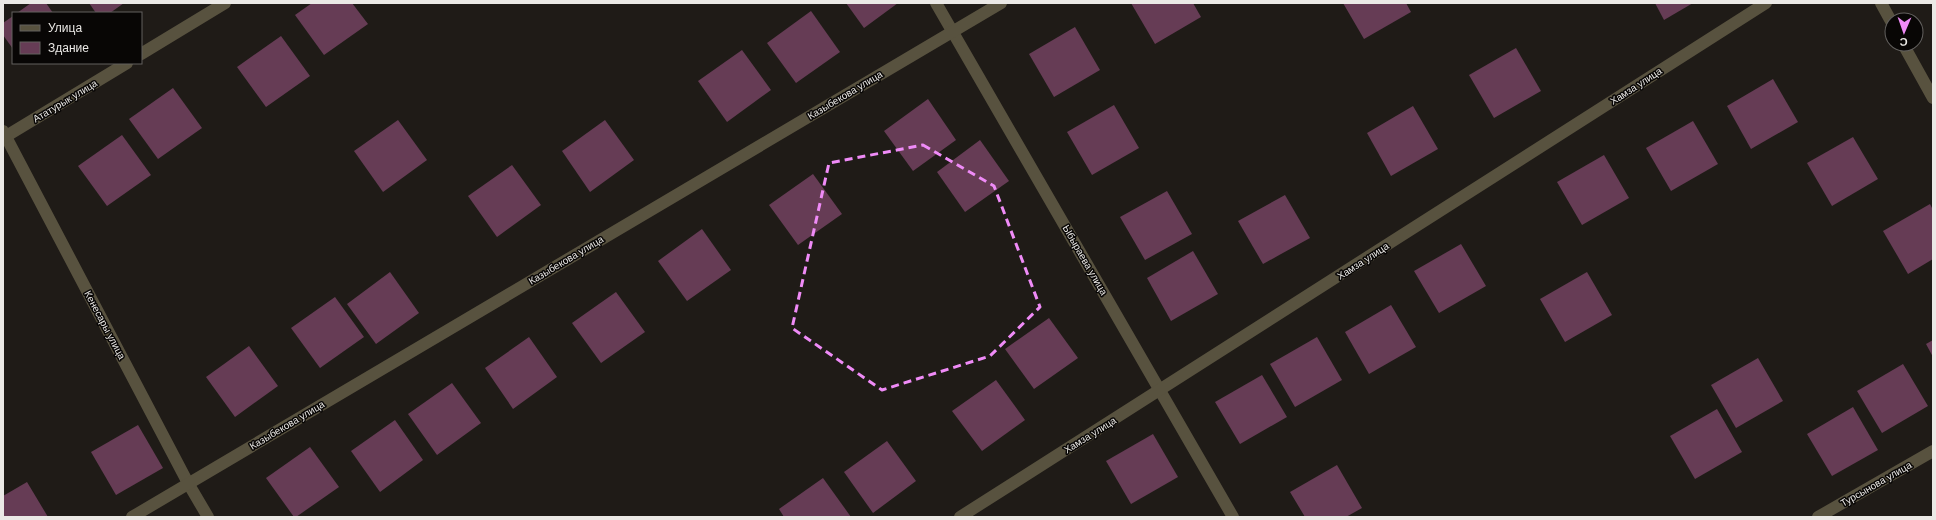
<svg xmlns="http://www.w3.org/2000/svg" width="1936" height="520" viewBox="0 0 1936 520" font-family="'DM Sans',sans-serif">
<rect width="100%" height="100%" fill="#1f1b17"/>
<g fill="#663c55">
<polygon points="31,3 46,3 53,13 17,13"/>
<polygon points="89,3 124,3 110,13 96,13"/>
<polygon points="312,3 352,3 368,24 324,55 295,15"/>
<polygon points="846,3 898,3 864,28"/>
<polygon points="1131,3 1193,3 1201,17 1155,44"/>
<polygon points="1343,3 1406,3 1411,12 1364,39"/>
<polygon points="1655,3 1693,3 1664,20"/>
<polygon points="811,11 840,52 796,83 767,43"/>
<polygon points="13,16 13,49 3,35 3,23"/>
<polygon points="1075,27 1100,70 1054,97 1029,54"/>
<polygon points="281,36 310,76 266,107 237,67"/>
<polygon points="1516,48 1541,91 1494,118 1469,75"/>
<polygon points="742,50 771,90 727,122 698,81"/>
<polygon points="1773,79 1798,122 1751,149 1727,106"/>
<polygon points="173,88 202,128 158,159 129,119"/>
<polygon points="928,99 956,140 913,171 884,131"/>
<polygon points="1114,105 1139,148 1092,175 1067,132"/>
<polygon points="1413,106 1438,149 1391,176 1367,133"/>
<polygon points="398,120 427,160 383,192 354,151"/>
<polygon points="605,120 634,160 590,192 562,151"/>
<polygon points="1693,121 1718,164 1671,191 1646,148"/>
<polygon points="122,135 151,175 107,206 78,166"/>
<polygon points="1853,137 1878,179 1832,206 1807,163"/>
<polygon points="980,140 1009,181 965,212 937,172"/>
<polygon points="1604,155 1629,198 1582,225 1557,182"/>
<polygon points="512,165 541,205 497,237 468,196"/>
<polygon points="813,174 842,214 798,245 769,205"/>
<polygon points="1167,191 1192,234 1145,260 1120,217"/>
<polygon points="1285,195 1310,238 1263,264 1238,221"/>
<polygon points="1930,204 1933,210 1933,259 1908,274 1883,231"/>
<polygon points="702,229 731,270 687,301 658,261"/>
<polygon points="1461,244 1486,286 1439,313 1414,271"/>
<polygon points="1193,251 1218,294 1171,321 1147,278"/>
<polygon points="390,272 419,313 376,344 347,304"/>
<polygon points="1587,272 1612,315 1565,342 1540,299"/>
<polygon points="616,292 645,332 601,363 572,323"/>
<polygon points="335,297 364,337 320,368 291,328"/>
<polygon points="1391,305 1416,347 1369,374 1345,332"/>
<polygon points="1049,318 1078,358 1034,389 1005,349"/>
<polygon points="529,337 557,377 513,409 485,368"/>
<polygon points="1317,337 1342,380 1295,407 1270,364"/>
<polygon points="1933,340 1933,357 1926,344"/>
<polygon points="249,346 278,386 235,417 206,377"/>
<polygon points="1758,358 1783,401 1736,428 1711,385"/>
<polygon points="1903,364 1928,406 1882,433 1857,391"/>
<polygon points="1262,375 1287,417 1240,444 1215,402"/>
<polygon points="996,380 1025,420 982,451 952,411"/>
<polygon points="452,383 481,423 437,455 408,414"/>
<polygon points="1853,407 1878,450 1832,476 1807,434"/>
<polygon points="1717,409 1742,452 1695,479 1670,436"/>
<polygon points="395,420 423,460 380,492 351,451"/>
<polygon points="138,425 163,468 116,495 91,452"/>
<polygon points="1153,434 1178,477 1131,504 1106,461"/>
<polygon points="887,441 916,481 873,513 844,472"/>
<polygon points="310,447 339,487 296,517 294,517 266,478"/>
<polygon points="1337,465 1362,508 1346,517 1305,517 1290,492"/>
<polygon points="823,478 851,517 784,517 779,509"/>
<polygon points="27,482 48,517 3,517 3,496"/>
</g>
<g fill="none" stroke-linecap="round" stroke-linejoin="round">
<g stroke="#58523f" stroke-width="12">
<polyline points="936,3 1233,517"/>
<polyline points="1881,3 1892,23"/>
<polyline points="1903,44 1933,98"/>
<polyline points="141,54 225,3"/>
<polyline points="3,131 188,483 208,517"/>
<polyline points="3,138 127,63"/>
<polyline points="132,517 1001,3"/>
<polyline points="960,517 1766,3"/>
<polyline points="1818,517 1933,451"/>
</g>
</g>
<path fill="none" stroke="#ef8bf7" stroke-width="3" stroke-dasharray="8 5" stroke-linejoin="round" d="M923 145 994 186 1040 307 990 356 882 390 792 328 829 163Z"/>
<g text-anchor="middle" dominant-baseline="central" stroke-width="3" stroke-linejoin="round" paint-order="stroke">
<g font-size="10" fill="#ebe9e6" stroke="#080605">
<text transform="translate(1636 86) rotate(-33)">Хамза улица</text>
<text transform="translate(845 95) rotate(-31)">Казыбекова улица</text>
<text transform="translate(65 101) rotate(-31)">Ататурык улица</text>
<text transform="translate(566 260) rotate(-31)">Казыбекова улица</text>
<text transform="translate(1085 260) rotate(60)">Ыбыраева улица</text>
<text transform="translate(1363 261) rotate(-33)">Хамза улица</text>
<text transform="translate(105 325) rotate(62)">Кенесары улица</text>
<text transform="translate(287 425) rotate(-31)">Казыбекова улица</text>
<text transform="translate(1090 435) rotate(-32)">Хамза улица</text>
<text transform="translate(1876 484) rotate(-30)">Турсынова улица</text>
</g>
</g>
<rect width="1936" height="520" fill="none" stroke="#ebe9e6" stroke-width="8"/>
<rect x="12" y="12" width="130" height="52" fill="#080605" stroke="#63615f"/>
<rect x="20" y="25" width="20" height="6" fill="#58523f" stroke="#63615f"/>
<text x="48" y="32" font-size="12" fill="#ebe9e6">Улица</text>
<rect x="20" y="42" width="20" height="12" fill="#663c55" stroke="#63615f"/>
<text x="48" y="52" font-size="12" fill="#ebe9e6">Здание</text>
<g transform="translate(1904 32) rotate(182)"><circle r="19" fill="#080605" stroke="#63615f"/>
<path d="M0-3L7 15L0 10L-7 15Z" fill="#ef8bf7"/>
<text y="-6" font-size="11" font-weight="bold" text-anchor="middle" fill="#ebe9e6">С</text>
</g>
</svg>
